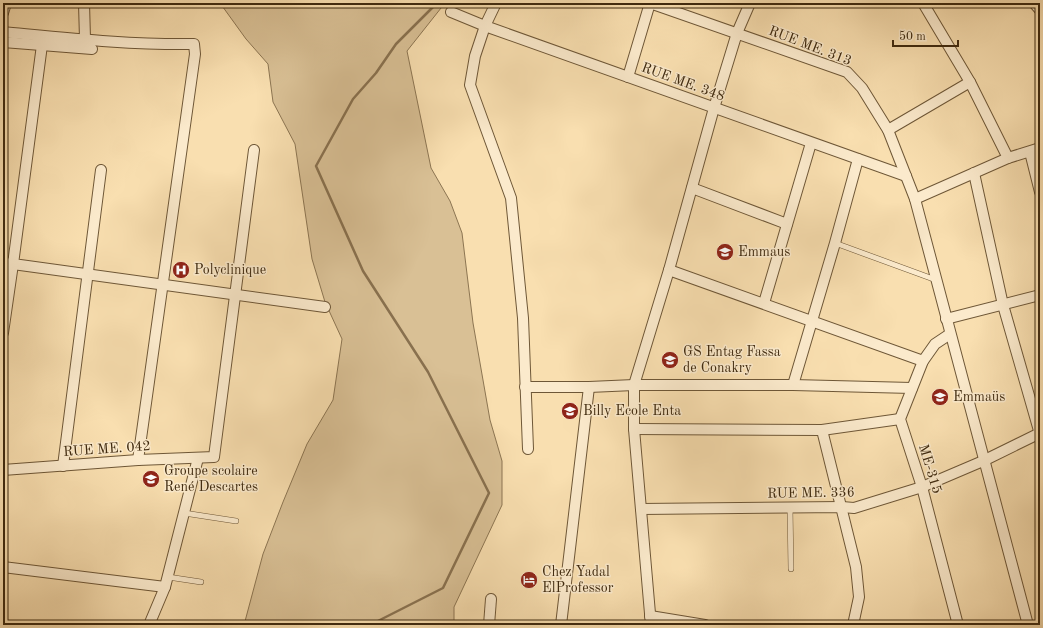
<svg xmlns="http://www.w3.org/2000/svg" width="1043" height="628" viewBox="0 0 1043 628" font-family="'Old Standard TT',serif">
<rect width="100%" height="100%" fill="#f9dfb0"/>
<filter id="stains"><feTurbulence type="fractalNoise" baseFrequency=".005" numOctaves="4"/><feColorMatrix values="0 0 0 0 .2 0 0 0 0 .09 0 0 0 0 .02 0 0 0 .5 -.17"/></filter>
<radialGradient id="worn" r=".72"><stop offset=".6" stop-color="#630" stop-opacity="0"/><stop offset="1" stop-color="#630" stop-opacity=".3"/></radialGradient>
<polygon fill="#d9c095" stroke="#8c7552" points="220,3 445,3 407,51 431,168 450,201 462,233 473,323 490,420 502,461 502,505 454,607 454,625 244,625 263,554 283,502 307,444 333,400 342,339 325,302 312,259 295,144 273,102 268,64 246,39"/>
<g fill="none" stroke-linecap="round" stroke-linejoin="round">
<polyline stroke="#89714f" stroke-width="2.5" points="370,625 443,588 489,493 428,372 363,271 316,166 353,99 376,73 396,44 437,3"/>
<defs>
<g id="service">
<polyline points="835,243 936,280"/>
<polyline points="790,508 791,569"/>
<polyline points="184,513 236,521"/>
<polyline points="168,577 201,582"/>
</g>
<g id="minor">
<polyline points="84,3 85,39"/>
<polyline points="496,3 485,26 475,56 470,85 511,198 523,318 528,449"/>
<polyline points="650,3 847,72 862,88 888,130 915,199 1028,625"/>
<polyline points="923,3 970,82 1008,158"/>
<polyline points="1034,3 1040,10"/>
<polyline points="451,12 485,26 906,176"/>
<polyline points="3,13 6,3"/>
<path d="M3 32C67 38 130 45 194 44L195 54 138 460"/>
<polyline points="3,42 92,49"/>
<polyline points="42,45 13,264 325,307"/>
<polyline points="628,77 650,3"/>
<polyline points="888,130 970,82"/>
<polyline points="1030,152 1040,192"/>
<polyline points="974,173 1003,305 1040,434"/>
<polyline points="692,188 787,224"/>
<polyline points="915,199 1008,158 1040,148"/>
<polyline points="3,263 13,264 3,333"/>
<polyline points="669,270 923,361"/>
<polyline points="764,303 811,143"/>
<polyline points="946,319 1040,295"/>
<polyline points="950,334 935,344 923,361 900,419 922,487 958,625"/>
<polyline points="793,385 835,243 858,159"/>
<polyline points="525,387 589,387 634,385 793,385 912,388"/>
<polyline points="634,429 822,430 900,419"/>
<polyline points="822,430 856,567 859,597 853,625"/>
<polyline points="63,466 101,170"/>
<polyline points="3,470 138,460 214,457 254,150"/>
<polyline points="641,509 842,507 854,508 922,487 983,461 1040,433"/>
<polyline points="3,567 165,587"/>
<polyline points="650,616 705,625"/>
<polyline points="149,625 165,587 198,458"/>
<polyline points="489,625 491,599"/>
<polyline points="561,625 589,387"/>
<polyline points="651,625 634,429 634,385 669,270 714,108 737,33 750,3"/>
</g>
</defs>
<use href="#service" stroke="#6e5737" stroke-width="6"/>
<use href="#minor" stroke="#6e5737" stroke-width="12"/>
<use href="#service" stroke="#fbeacc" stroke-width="5"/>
<use href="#minor" stroke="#fbeacc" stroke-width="10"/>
</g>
<defs>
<symbol id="school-disc" viewBox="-11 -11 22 22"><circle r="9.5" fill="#8f2418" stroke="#fbeacc"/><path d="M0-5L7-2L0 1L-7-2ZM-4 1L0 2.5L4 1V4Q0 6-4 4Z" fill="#fff"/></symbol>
<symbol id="hospital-disc" viewBox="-11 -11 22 22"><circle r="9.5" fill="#8f2418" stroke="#fbeacc"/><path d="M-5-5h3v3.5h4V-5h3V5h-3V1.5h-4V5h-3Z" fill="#fff"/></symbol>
<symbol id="hotel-disc" viewBox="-11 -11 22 22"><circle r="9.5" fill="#8f2418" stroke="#fbeacc"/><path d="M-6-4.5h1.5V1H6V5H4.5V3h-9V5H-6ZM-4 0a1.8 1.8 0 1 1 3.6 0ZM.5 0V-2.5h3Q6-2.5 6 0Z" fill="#fff"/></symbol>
</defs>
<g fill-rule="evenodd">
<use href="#school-disc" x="715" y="242" width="20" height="20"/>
<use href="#hospital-disc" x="171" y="260" width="20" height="20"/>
<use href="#school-disc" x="660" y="350" width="20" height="20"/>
<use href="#school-disc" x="930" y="387" width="20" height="20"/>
<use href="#school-disc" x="560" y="401" width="20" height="20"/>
<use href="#school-disc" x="141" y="469" width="20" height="20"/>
<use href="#hotel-disc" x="519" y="570" width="20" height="20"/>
</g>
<g text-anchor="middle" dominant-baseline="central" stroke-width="3" stroke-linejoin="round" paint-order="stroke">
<g font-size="14" fill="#3f2a0f" stroke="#fbeacc">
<text transform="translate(810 46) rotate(21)">RUE ME. 313</text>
<text transform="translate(683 82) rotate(20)">RUE ME. 348</text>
<text transform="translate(107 449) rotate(-4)">RUE ME. 042</text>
<text transform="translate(930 469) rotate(73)">ME-315</text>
<text transform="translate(811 493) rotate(-1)">RUE ME. 336</text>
</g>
<g font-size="14" fill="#3f2a0f" stroke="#fbeacc" text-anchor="start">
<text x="738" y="252">Emmaus</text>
<text x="194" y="270">Polyclinique</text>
<text x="683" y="352">GS Entag Fassa<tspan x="683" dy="16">de Conakry</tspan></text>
<text x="953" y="397">Emmaüs</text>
<text x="583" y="411">Billy Ecole Enta</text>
<text x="164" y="471">Groupe scolaire<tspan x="164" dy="16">René Descartes</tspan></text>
<text x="542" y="572">Chez Yadal<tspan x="542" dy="16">ElProfessor</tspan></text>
</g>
</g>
<rect width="1043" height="628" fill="none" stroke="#f9dfb0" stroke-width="16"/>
<rect x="4" y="4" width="1035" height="620" fill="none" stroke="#3f2a0f" stroke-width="2"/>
<rect x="8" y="8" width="1027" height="612" fill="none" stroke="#3f2a0f"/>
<path d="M893 40v6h65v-6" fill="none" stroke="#3f2a0f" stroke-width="2"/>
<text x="899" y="40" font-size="12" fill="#3f2a0f" stroke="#fbeacc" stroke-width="3" paint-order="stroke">50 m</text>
<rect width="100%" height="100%" filter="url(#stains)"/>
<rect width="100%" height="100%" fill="url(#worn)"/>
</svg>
